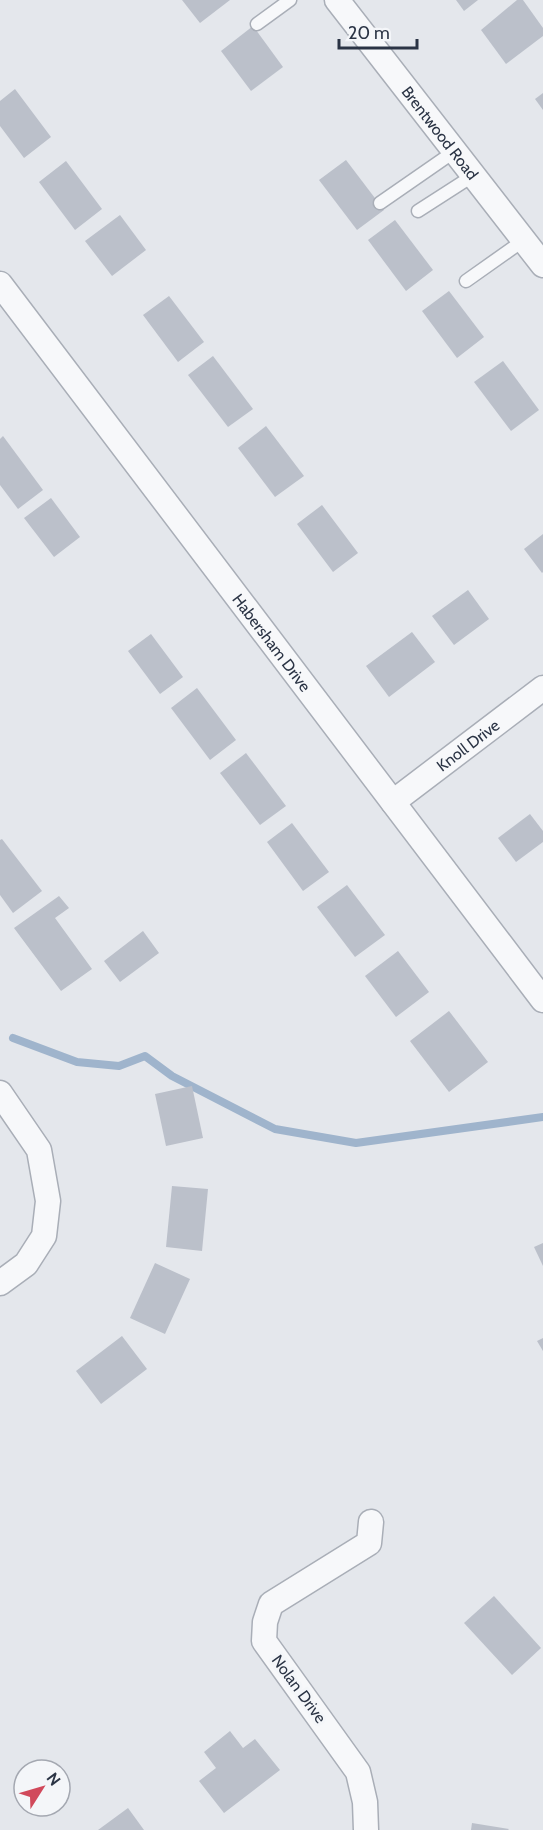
<svg xmlns="http://www.w3.org/2000/svg" width="543" height="1830" viewBox="0 0 543 1830" font-family="Cabin,sans-serif">
<rect width="100%" height="100%" fill="#e4e7ec"/>
<g fill="none" stroke-linecap="round" stroke-linejoin="round">
<polyline stroke="#9fb4cc" stroke-width="8" points="13,1038 77,1062 119,1066 145,1056 172,1076 275,1129 356,1143 543,1117"/>
</g>
<g fill="#bbc0ca">
<polygon points="182,0 230,0 200,23"/>
<polygon points="456,0 478,0 464,11"/>
<polygon points="517,0 523,0 543,28 543,36 506,64 481,30"/>
<polygon points="253,26 283,67 251,91 221,51"/>
<polygon points="15,89 51,137 24,158 0,126 0,101"/>
<polygon points="543,93 543,110 535,99"/>
<polygon points="346,160 384,210 357,230 319,180"/>
<polygon points="66,161 102,209 75,230 39,182"/>
<polygon points="120,215 146,250 112,276 85,241"/>
<polygon points="395,220 433,270 406,291 368,240"/>
<polygon points="449,291 484,337 457,358 422,311"/>
<polygon points="169,296 204,342 178,362 143,315"/>
<polygon points="213,356 253,409 228,427 188,375"/>
<polygon points="503,361 539,410 511,431 474,382"/>
<polygon points="266,426 304,476 275,497 238,448"/>
<polygon points="3,436 43,490 18,509 0,485 0,439"/>
<polygon points="51,498 80,537 54,557 24,518"/>
<polygon points="322,505 358,553 333,572 297,524"/>
<polygon points="543,534 543,572 542,573 524,549"/>
<polygon points="468,590 489,619 454,645 432,616"/>
<polygon points="412,632 435,662 389,697 366,666"/>
<polygon points="151,634 183,677 160,694 128,651"/>
<polygon points="197,688 236,740 210,760 171,708"/>
<polygon points="246,753 286,806 260,825 220,773"/>
<polygon points="530,814 543,831 543,842 516,862 498,838"/>
<polygon points="292,823 329,872 303,891 267,842"/>
<polygon points="2,839 42,891 13,913 0,895 0,840"/>
<polygon points="347,885 385,935 355,957 317,907"/>
<polygon points="59,896 69,908 55,918 92,969 61,991 14,928"/>
<polygon points="143,931 159,953 120,982 104,961"/>
<polygon points="398,951 429,992 396,1017 365,976"/>
<polygon points="449,1011 488,1062 449,1092 410,1041"/>
<polygon points="192,1086 203,1138 166,1146 155,1094"/>
<polygon points="172,1186 208,1189 202,1251 166,1247"/>
<polygon points="543,1243 543,1266 534,1247"/>
<polygon points="155,1263 190,1279 165,1334 130,1318"/>
<polygon points="122,1336 147,1369 101,1404 76,1371"/>
<polygon points="543,1338 543,1351 537,1341"/>
<polygon points="494,1596 541,1648 512,1675 464,1623"/>
<polygon points="230,1731 243,1748 255,1739 280,1770 224,1813 199,1781 216,1768 204,1752"/>
<polygon points="128,1808 144,1830 98,1830"/>
<polygon points="472,1823 509,1829 508,1830 471,1830"/>
</g>
<g fill="none" stroke-linecap="round" stroke-linejoin="round">
<defs>
<g id="service">
<polyline points="257,24 290,0"/>
<polyline points="380,203 455,151"/>
<polyline points="418,211 474,175"/>
<polyline points="466,281 524,240"/>
</g>
<g id="minor">
<path id="s1" d="M337 0 543 265"/>
<path id="s2" d="M0 284 543 1000"/>
<path id="s3" d="M393 802 543 688"/>
<polyline points="0,1093 39,1150 48,1201 44,1236 26,1264 0,1283"/>
<polyline points="366,1830 365,1802 358,1772 264,1641 265,1622 271,1604 369,1543 371,1522"/>
</g>
</defs>
<use href="#service" stroke="#a9aeb7" stroke-width="15"/>
<use href="#minor" stroke="#a9aeb7" stroke-width="27"/>
<use href="#service" stroke="#f7f8fa" stroke-width="12"/>
<use href="#minor" stroke="#f7f8fa" stroke-width="24"/>
</g>
<g text-anchor="middle" dominant-baseline="central" stroke-width="6" stroke-linejoin="round" paint-order="stroke">
<g font-size="16" fill="#2b3445" stroke="#f4f6f9">
<text stroke="none"><textPath href="#s1" startOffset="168">Brentwood Road</textPath></text>
<text stroke="none"><textPath href="#s2" startOffset="450">Habersham Drive</textPath></text>
<text stroke="none"><textPath href="#s3" startOffset="94">Knoll Drive</textPath></text>
<text transform="translate(299 1689) rotate(54)">Nolan Drive</text>
</g>
</g>
<g transform="translate(42 1788) rotate(53)"><circle r="28" fill="#f4f6f9" stroke="#a4a8b1" stroke-width="1.5"/>
<path d="M0-4.5L10 22L0 15L-10 22Z" fill="#d1495b"/>
<text y="-9" font-size="16" font-weight="bold" text-anchor="middle" fill="#2b3445">N</text>
</g>
<path d="M339 39v9h78v-9" fill="none" stroke="#2b3445" stroke-width="3"/>
<text x="348" y="39" font-size="18" fill="#2b3445" stroke="#f4f6f9" stroke-width="4.5" paint-order="stroke">20 m</text>
</svg>
